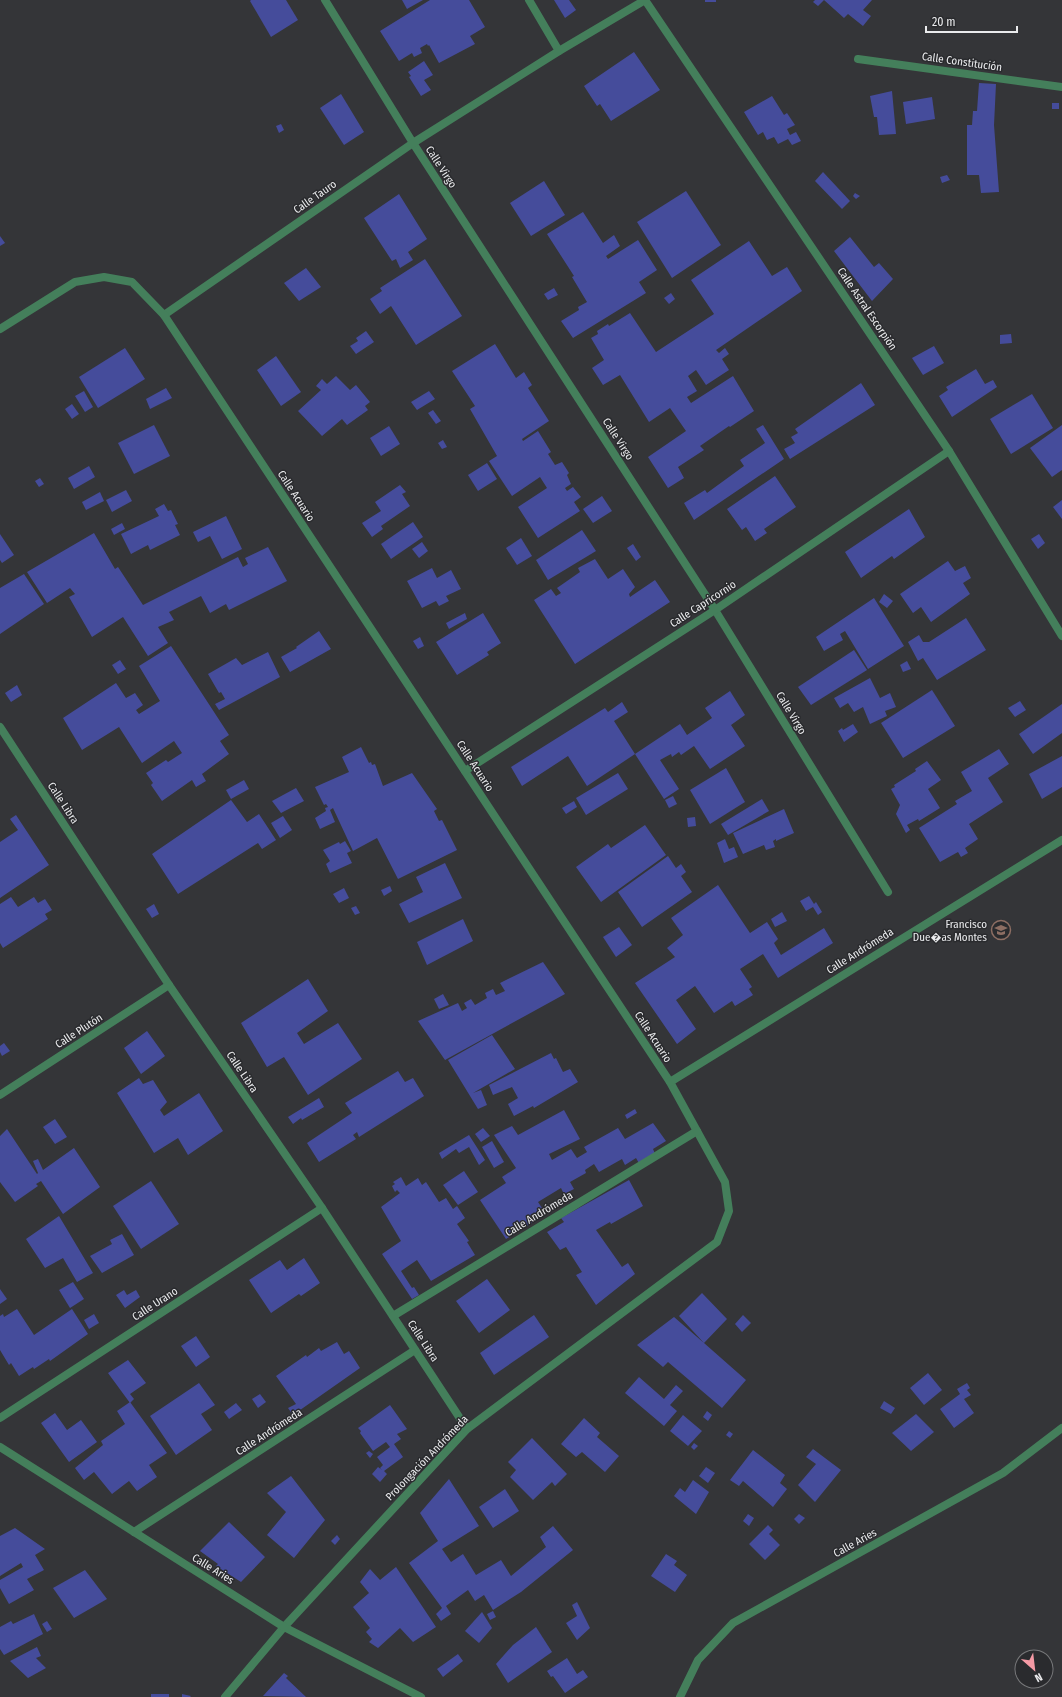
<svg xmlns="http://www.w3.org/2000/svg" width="1062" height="1697" viewBox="0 0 1062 1697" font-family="'Fira Sans Condensed',sans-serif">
<rect width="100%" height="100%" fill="#343538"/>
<g fill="#454c9b">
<polygon points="251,0 286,0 298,20 271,37 250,1"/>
<polygon points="402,0 423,0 407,9"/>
<polygon points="430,0 469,0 485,27 470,36 475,44 439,63 429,45 428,46 427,44 420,48 422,53 414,57 412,53 399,61 380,31"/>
<polygon points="554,0 569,0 576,10 565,18"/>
<rect x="705" y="0" width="11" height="2"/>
<polygon points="815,0 872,0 863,10 871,16 863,26 848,14 844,18 824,0 818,6 813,2"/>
<polygon points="634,52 660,90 611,121 600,104 597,106 584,86"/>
<polygon points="424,61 433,75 424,80 431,90 421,96 409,77 411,76 408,72"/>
<polygon points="979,83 996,84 994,125 999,192 981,193 979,175 967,175 967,125 972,125 973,111 977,111"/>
<polygon points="892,91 896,134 879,135 877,117 874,117 870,96"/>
<polygon points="341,94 364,132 344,145 320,108"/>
<polygon points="772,96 784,115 787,113 795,125 787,129 790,135 796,132 801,141 792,145 788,139 778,144 774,137 767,140 763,132 758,135 744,112"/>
<polygon points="932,97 935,119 906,124 903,102"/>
<rect x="1052" y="103" width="7" height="6"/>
<polygon points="281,124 284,130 279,133 276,126"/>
<polygon points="823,172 850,201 842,209 815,181"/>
<polygon points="947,175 950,180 942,183 940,177"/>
<polygon points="544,181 565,215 531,236 510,203"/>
<polygon points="686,191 721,245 672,278 637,222"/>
<polygon points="855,193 860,196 856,199 853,196"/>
<polygon points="399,194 427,239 408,252 413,260 400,268 396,259 392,261 364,218"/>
<polygon points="583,212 603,243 614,235 620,246 606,256 608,259 638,240 657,270 639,282 646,293 573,338 561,321 579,310 578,307 587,302 572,277 574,276 547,234"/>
<polygon points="0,236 5,243 0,246"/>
<polygon points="850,237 874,267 879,263 893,279 872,301 834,251"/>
<polygon points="749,241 772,276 787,267 802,291 716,350 719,353 725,348 729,354 722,359 729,370 706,385 696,370 688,376 697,391 687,397 691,403 733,376 754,411 730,427 729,426 700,446 704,450 678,467 684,478 668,488 648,457 686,431 670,408 649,422 620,375 603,385 592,368 604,360 591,338 598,334 597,331 608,324 609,326 630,313 656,352 714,314 691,280"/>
<polygon points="425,259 462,316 416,345 391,306 380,314 370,299 382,291 380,288"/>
<polygon points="306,268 321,287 299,301 284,283"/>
<polygon points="554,288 558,295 548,300 544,294"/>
<polygon points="671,293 675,299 669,304 664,298"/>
<polygon points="366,331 374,342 356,354 350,346 358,341 356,338"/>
<polygon points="1011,334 1012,343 1000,344 1000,335"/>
<polygon points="495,344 516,378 524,372 532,385 528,388 549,421 522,439 523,441 538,431 551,452 548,454 555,465 562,462 569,473 567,475 571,484 565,488 567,491 573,487 581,497 574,502 580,511 538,538 518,507 547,488 540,477 512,496 489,461 497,456 470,409 475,406 452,371"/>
<polygon points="934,346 944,363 923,375 912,358"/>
<polygon points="125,348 145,379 98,408 79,377"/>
<polygon points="276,356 301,392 281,406 257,370"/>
<polygon points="976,369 985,384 993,380 997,387 952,417 939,396 948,390 946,387"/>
<polygon points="336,376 350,390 356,385 370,402 365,406 368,410 347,425 342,419 322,436 298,411 321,390 316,386 322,379 327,384"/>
<polygon points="861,383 875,405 790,459 784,449 795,443 791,437 798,433 795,429"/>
<polygon points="166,388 172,398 150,409 146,399"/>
<polygon points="84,391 93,407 85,412 75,396"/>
<polygon points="429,391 435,399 417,410 411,402"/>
<polygon points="1032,394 1053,428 1011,454 990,419"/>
<polygon points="72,404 79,414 72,419 65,409"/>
<polygon points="433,410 441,421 436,424 428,413"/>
<polygon points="154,425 170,456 134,474 118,443"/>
<polygon points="763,425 784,459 694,520 684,503 705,490 707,493 744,466 740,460 765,443 756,429"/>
<polygon points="1062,425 1062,470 1052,477 1030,448"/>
<polygon points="389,426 400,444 381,456 370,438"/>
<polygon points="443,440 447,447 442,449 438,443"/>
<polygon points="487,463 497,479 478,491 468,475"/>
<polygon points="89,466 95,477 74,489 68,478"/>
<polygon points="775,476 796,507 764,529 767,533 755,541 746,527 742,530 727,509"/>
<polygon points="40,478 44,484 39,487 35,481"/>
<polygon points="400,485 406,492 402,494 410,506 381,526 383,529 372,537 362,523 381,511 375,502"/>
<polygon points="126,490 132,501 112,512 106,500"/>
<polygon points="100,492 104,501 86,510 82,502"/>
<polygon points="602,496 612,511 593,523 583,509"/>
<polygon points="1062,500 1062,519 1053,507"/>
<polygon points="164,504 168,511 171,510 178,524 175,525 180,535 150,550 148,545 131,554 121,534 159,516 155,509"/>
<polygon points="909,509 925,537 894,559 892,556 861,578 845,552"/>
<polygon points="226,516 242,549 222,559 210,536 198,542 193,532"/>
<polygon points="413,522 423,537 391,559 381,544"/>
<polygon points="122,523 125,529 114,535 111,529"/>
<polygon points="582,530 596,551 548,580 536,560"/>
<polygon points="94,533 115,569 118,567 143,605 238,557 243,567 248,564 245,558 268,547 287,581 229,610 226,604 210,613 201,596 169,612 174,620 158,627 168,643 148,656 123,617 92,637 69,597 75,594 70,588 47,603 27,572"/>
<polygon points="0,534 14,555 2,563 0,560"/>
<polygon points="1039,534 1045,543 1038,549 1031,539"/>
<polygon points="521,538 532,556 517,565 506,548"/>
<polygon points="422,542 428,551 419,558 412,549"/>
<polygon points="633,544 641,557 636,561 627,548"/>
<polygon points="595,559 608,579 623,569 635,587 629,594 630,597 655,580 670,602 575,664 534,600 551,589 556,596 561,593 557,588 580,572 578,568"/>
<polygon points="948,561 955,571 965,566 971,578 963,583 970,594 931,622 921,607 913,613 900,594"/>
<polygon points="432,568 437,578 451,570 461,589 446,596 449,601 439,606 436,601 422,608 407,581"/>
<polygon points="24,574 44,604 0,634 0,588"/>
<polygon points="884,594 893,601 887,608 879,602"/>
<polygon points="874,598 904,646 868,669 845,631 840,634 843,640 824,651 816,637"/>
<polygon points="465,613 467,619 449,629 446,623"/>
<polygon points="483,613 501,643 487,652 489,655 457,675 436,642"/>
<polygon points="966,618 986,650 937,680 923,658 918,661 908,642 919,635 923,642 929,642"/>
<polygon points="319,631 331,649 290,672 281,657 297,648 296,647"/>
<polygon points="420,637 424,646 418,649 413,641"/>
<polygon points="171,646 229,735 220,741 229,754 202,774 206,781 196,787 192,780 162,801 151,785 153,783 146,773 166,760 168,762 182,753 174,741 142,763 119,727 82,750 63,718 116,683 126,698 135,693 143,705 136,710 139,714 160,701 139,666"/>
<polygon points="854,650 867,670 811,705 798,687"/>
<polygon points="268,652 280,677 219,710 215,704 225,699 221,692 219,693 208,674 236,658 242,665"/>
<polygon points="120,660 126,669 118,674 112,665"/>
<polygon points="907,661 911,669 903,672 900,665"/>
<polygon points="870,678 880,698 890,693 896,707 885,711 887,716 870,724 863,707 854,712 848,703 840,708 834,698"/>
<polygon points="17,685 22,695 11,702 5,693"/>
<polygon points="932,690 955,726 903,758 881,723"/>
<polygon points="730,691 745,715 731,725 745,746 710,769 694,746 681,755 679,752 672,757 671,754 660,760 679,789 664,799 635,754 587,786 568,756 522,786 511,767 605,708 608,712 622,702 628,712 614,721 635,754 680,724 687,735 712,718 705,708"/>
<polygon points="1020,701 1026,710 1015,717 1008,708"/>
<polygon points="1062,704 1062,733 1033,754 1019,734"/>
<polygon points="853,724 858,732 844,742 838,731 842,728 843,730"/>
<polygon points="361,747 369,763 371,762 372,765 375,764 383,786 412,773 437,809 434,811 439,821 442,820 457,850 398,879 377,838 353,851 333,808 330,810 335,822 320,829 315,818 326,811 325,808 328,807 326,804 324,805 315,787 349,772 342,757"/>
<polygon points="999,749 1009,764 988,778 1003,802 969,824 978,839 965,848 968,853 961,857 958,852 940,862 919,828 957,804 955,801 972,791 961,772"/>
<polygon points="1062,756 1062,787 1042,799 1029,774"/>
<polygon points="927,761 941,780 928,789 940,808 919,821 918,819 907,825 910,830 906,833 896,814 900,805 891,789 895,787 894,785 916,771 915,769"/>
<polygon points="726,768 745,802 710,824 690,790"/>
<polygon points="618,773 628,789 586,815 576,798"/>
<polygon points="244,780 249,789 231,799 226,790"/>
<polygon points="296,788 304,801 281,813 272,801"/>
<polygon points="673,796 677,804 669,808 665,800"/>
<polygon points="762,799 769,811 728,835 721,824"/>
<polygon points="231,800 247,822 259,814 276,840 262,849 258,843 178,894 152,854"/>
<polygon points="574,801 577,807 566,814 562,808"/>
<polygon points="784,809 794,833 776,841 776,839 773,841 775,847 766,850 764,845 743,854 733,833"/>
<polygon points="16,815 49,865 0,898 0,842 18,830 10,819"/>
<polygon points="283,816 292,830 280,838 271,823"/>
<polygon points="695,817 696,826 688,827 687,818"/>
<polygon points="645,825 666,855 601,902 576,867 608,844 611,848"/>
<polygon points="725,839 729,849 734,847 738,857 724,863 717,843"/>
<polygon points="345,841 351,851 347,853 352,863 330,873 326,864 330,861 323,850 339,842 340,844"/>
<polygon points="668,856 676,868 681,864 686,872 681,876 692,892 642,927 618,892"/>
<polygon points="445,863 462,898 409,923 399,904 423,892 416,877"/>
<polygon points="718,885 750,933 767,922 778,939 774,943 781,955 824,928 833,943 778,978 763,954 740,969 752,987 749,989 753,995 735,1006 732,1001 714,1013 695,986 676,1000 696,1029 677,1044 635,983 675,957 667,948 683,935 671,918"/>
<polygon points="390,886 392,891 384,896 381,890"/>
<polygon points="344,888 349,898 339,903 333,894"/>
<polygon points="809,896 814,904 816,902 822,912 818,915 813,907 806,911 800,901"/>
<polygon points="11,897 18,907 34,897 38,903 45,899 52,910 45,914 48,919 3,948 0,943 0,904"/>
<polygon points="154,904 159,914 152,918 146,909"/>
<polygon points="356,906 360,913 355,915 351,908"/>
<polygon points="782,912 787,921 775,927 771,919"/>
<polygon points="463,919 473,941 427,965 417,942"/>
<polygon points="619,927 632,945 616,957 603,937"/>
<polygon points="543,962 565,994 445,1060 418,1021 458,1003 462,1011 467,1008 464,1003 471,999 475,1005 487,998 485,993 493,989 496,995 505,991 500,983"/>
<polygon points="308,979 328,1011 297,1033 304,1044 338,1023 362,1059 308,1095 284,1057 267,1067 241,1023"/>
<polygon points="443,994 449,1005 439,1009 434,999"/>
<polygon points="147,1031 165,1056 141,1074 124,1048"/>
<polygon points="492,1035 515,1069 473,1093 481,1090 487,1105 478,1109 448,1060"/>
<polygon points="4,1043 10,1051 2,1056 0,1052 0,1046"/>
<polygon points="551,1053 554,1059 556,1058 563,1072 570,1069 578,1082 534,1108 533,1106 514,1116 508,1104 518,1098 512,1087 493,1095 489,1085"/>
<polygon points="398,1071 405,1082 413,1078 424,1096 359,1137 357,1132 353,1135 356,1139 319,1162 307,1143 352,1113 345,1103"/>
<polygon points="139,1078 143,1084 153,1080 167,1102 160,1110 164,1116 199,1093 223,1131 188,1155 178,1138 154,1153 117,1093"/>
<polygon points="319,1098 324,1107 302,1120 301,1118 293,1124 288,1117"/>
<polygon points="635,1109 637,1113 627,1119 625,1115"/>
<polygon points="564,1110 580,1139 549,1154 552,1160 571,1149 577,1158 587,1152 584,1147 618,1128 625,1139 653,1123 666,1141 653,1149 656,1156 640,1165 636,1158 625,1165 622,1159 599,1172 594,1164 585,1170 586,1173 570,1182 574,1189 564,1194 561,1188 538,1202 546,1214 506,1239 480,1200 506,1183 502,1177 516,1168 494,1135 512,1126 518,1135"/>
<polygon points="55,1119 67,1137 55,1144 43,1127"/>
<polygon points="483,1128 490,1136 481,1142 475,1134"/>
<polygon points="7,1129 37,1174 38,1173 33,1161 38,1159 43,1170 74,1148 100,1187 63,1214 41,1181 36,1184 38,1186 15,1202 0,1182 0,1136"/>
<polygon points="469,1135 485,1160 479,1165 469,1147 459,1153 456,1149 442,1159 439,1153"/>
<polygon points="492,1141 504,1162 494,1168 482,1147"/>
<polygon points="464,1171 478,1192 458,1205 443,1185"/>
<polygon points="401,1177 406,1186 418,1178 422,1185 426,1182 439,1202 446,1198 453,1209 457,1206 465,1218 457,1224 469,1241 467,1242 475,1255 431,1281 417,1260 401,1271 412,1288 414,1287 419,1295 412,1299 382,1254 401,1241 381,1207 400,1193 397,1190 395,1192 392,1186 395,1184 393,1182"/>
<polygon points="629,1180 643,1206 611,1224 610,1222 596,1230 622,1267 628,1263 635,1274 596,1305 576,1275 582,1272 566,1247 560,1250 547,1232 564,1222 561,1218"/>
<polygon points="151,1181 179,1224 141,1249 113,1206"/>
<polygon points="59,1216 93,1273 77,1282 63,1258 45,1268 26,1239"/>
<polygon points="122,1234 134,1255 102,1273 90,1256 112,1244 110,1240"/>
<polygon points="304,1258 320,1283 301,1296 299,1294 271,1313 249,1280 280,1260 287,1270"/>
<polygon points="487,1279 510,1310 479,1333 456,1301"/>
<polygon points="73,1282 84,1299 70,1308 59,1290"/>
<polygon points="0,1289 7,1299 0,1304"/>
<polygon points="124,1290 127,1295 136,1290 140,1297 125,1308 116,1295"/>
<polygon points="702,1293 727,1319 704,1343 746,1380 722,1408 668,1362 663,1367 637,1345 674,1317 704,1343 679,1316"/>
<polygon points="17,1309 34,1335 72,1309 88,1334 50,1361 49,1359 34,1369 33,1367 19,1376 11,1363 9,1365 0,1350 0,1316 3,1314 4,1317"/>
<polygon points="94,1314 99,1323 89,1329 84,1320"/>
<polygon points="534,1315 549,1337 494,1375 480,1353"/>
<polygon points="743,1315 751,1323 742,1332 735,1324"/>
<polygon points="196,1336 210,1357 196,1367 181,1346"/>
<polygon points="337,1342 344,1354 349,1351 360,1368 293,1415 288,1408 296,1404 276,1376 306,1355 307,1357 319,1348 321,1351"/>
<polygon points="128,1360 146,1383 130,1394 134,1399 130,1403 108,1373"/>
<polygon points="928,1373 942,1390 924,1405 910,1388"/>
<polygon points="639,1377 664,1399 676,1385 683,1391 670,1405 677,1411 664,1426 625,1393"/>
<polygon points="199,1383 215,1405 201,1414 212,1430 176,1455 150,1416"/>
<polygon points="967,1383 970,1388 967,1390 971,1395 964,1399 974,1413 954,1428 940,1409 960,1394 957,1389"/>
<polygon points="260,1394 266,1402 258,1408 252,1399"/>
<polygon points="884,1401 895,1408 891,1414 880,1408"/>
<polygon points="130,1402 167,1453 149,1465 157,1477 137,1491 129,1481 112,1494 94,1472 84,1480 75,1468 103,1445 101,1441 125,1424 117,1411"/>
<polygon points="236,1403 242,1410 229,1419 224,1412"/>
<polygon points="390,1405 407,1429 397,1434 401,1439 394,1444 403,1457 384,1471 387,1474 380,1482 372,1474 378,1467 382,1470 380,1468 383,1465 377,1457 390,1447 386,1442 373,1451 360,1433 361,1431 358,1428"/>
<polygon points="707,1411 712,1415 708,1421 703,1417"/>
<polygon points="55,1413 67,1430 81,1420 97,1442 69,1462 41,1423"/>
<polygon points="916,1414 934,1432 911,1451 892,1433"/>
<polygon points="683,1415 702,1431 688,1446 670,1431"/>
<polygon points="584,1418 600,1433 597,1437 619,1456 605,1472 582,1452 576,1457 561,1444"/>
<polygon points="729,1431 733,1434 730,1438 726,1435"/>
<polygon points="532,1438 567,1474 555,1486 552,1482 533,1500 510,1477 516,1470 508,1462"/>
<polygon points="694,1443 698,1446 694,1450 691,1447"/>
<polygon points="813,1449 841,1470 815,1502 798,1485 816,1464 806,1457"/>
<polygon points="753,1450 785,1475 780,1483 787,1489 773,1507 743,1481 739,1486 730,1480"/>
<polygon points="369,1451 373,1454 370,1458 366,1453"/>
<polygon points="706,1467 715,1473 708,1483 699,1476"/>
<polygon points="291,1476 325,1520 294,1558 267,1535 286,1512 267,1493"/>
<polygon points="449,1479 479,1526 442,1549 451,1562 463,1554 476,1575 501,1560 511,1576 546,1547 540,1537 553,1526 573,1550 521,1592 493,1610 484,1595 475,1601 468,1590 446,1606 451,1614 441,1621 436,1614 442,1608 409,1563 438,1541 420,1513"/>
<polygon points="693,1480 709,1492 696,1514 674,1496 680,1488 685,1492"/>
<polygon points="505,1489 519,1511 493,1528 479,1507"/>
<polygon points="748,1514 754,1518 749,1526 743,1521"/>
<polygon points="799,1514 805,1518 799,1524 794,1519"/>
<polygon points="229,1522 265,1557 241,1582 216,1566 218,1564 200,1551"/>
<polygon points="768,1525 773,1530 769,1534 780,1545 765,1560 749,1544"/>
<polygon points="15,1528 45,1549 35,1555 44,1570 27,1579 34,1590 9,1604 0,1588 0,1580 23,1567 21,1563 0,1576 0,1536"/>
<polygon points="337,1535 340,1539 335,1545 331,1541"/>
<polygon points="666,1554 677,1561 674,1565 687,1575 675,1592 651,1576"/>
<polygon points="396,1567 436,1627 413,1642 400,1628 378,1648 369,1642 372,1639 366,1632 370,1628 353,1607 369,1593 360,1582 370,1569 380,1580"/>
<polygon points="85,1570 107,1599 74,1618 53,1588"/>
<polygon points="577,1602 590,1628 577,1640 566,1623 577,1616 572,1605"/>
<polygon points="493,1611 496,1617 490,1620 487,1614"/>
<polygon points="482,1612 492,1628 479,1643 465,1631"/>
<polygon points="34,1614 43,1634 4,1655 0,1649 0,1627 11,1621 13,1624"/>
<polygon points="47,1621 52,1629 47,1632 42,1624"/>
<polygon points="536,1627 552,1652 508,1683 496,1664 513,1645"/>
<polygon points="37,1647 41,1656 36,1658 46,1668 28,1678 10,1661"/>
<polygon points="458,1654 463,1661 443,1677 437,1669"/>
<polygon points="567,1658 577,1674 583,1670 588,1677 565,1693 553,1676 551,1677 547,1671"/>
<polygon points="284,1673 288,1676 286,1678 306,1697 263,1696"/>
<rect x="151" y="1694" width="18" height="3"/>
<polygon points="182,1694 191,1696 190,1697 182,1697"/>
</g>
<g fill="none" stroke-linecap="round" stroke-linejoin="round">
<g stroke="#447f5b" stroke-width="8">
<polyline points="325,0 413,143 715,610 888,892"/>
<polyline points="529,0 559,51"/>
<polyline points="858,59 1062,87"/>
<polyline points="164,315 413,143 559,51 645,0 949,451 1062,636"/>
<polyline points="0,329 75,282 104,277 132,282 164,315 670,1082 725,1182 729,1211 717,1242 467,1429 284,1627 225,1697"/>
<polyline points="0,727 169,985 322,1208 467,1429"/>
<polyline points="465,771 715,610 949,451"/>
<polyline points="670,1082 1062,840"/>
<polyline points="0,1095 169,985"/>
<polyline points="393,1316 697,1131"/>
<polyline points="0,1418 322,1208"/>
<polyline points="0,1447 284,1627 421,1697"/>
<polyline points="134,1532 415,1350"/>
<polyline points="680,1697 698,1660 733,1623 1003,1473 1062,1428"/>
</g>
</g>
<defs>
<symbol id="school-ring" viewBox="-11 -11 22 22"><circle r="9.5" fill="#2a2b2e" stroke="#8d6e63" stroke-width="1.5"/><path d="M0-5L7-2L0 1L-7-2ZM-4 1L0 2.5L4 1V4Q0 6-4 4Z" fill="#8d6e63"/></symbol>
</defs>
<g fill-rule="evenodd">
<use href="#school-ring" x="990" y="919" width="22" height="22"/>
</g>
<g text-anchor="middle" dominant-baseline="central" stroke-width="3" stroke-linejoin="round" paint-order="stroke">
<g font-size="11" fill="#eaebed" stroke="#2a2b2e">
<text transform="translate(962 62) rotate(8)">Calle Constitución</text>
<text transform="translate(441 167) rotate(57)">Calle Virgo</text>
<text transform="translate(315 197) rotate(-35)">Calle Tauro</text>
<text transform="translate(867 309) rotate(56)">Calle Astral Escorpión</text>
<text transform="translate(618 439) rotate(57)">Calle Virgo</text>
<text transform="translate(296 496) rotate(57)">Calle Acuario</text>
<text transform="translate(703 604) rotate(-33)">Calle Capricornio</text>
<text transform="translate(791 713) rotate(59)">Calle Virgo</text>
<text transform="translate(475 766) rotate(57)">Calle Acuario</text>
<text transform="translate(63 803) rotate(57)">Calle Libra</text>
<text transform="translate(860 951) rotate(-32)">Calle Andrómeda</text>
<text transform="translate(79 1031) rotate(-33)">Calle Plutón</text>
<text transform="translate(653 1037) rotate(57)">Calle Acuario</text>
<text transform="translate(242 1072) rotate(56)">Calle Libra</text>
<text transform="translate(539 1214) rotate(-31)">Calle Andrómeda</text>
<text transform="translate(155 1304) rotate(-33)">Calle Urano</text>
<text transform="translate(423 1341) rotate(57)">Calle Libra</text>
<text transform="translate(269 1432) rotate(-33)">Calle Andrómeda</text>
<text transform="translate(427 1458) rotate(-46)">Prolongación Andrómeda</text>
<text transform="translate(855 1543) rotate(-29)">Calle Aries</text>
<text transform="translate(213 1569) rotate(32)">Calle Aries</text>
</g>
<g font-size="11" fill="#eaebed" stroke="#2a2b2e" text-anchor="end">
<text x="987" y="924">Francisco<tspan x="987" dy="13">Due�as Montes</tspan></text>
</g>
</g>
<g transform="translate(1034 1669) rotate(152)"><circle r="19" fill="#2a2b2e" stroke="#77787a"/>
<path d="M0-3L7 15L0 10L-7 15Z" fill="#f49aa5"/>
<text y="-6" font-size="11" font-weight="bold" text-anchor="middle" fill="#eaebed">N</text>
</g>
<path d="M926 26v6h91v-6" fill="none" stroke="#eaebed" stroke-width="2"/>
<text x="932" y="26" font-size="12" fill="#eaebed" stroke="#2a2b2e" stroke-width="3" paint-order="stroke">20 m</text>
</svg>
